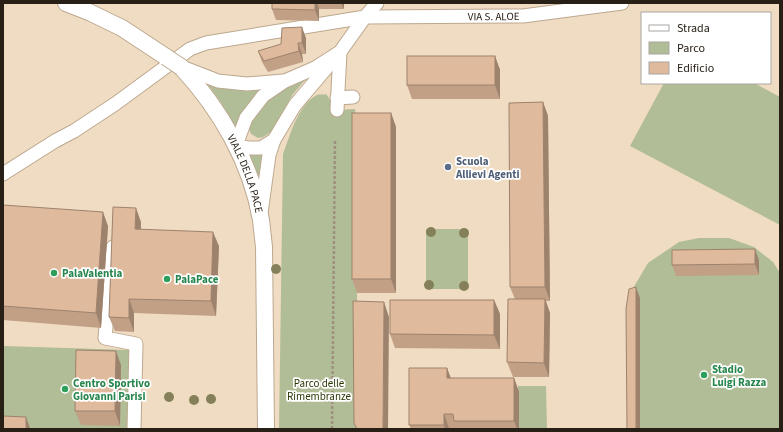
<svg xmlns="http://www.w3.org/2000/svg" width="783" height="432" viewBox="0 0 783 432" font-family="'Source Sans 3',sans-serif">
<rect width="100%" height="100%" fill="#f0dcc2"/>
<g fill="#b0bd96">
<path d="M310 74 293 94 271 132 263 137 258 138 251 134 249 129C260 99 284 88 310 74Z"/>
<polygon points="205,81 265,86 246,107 235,126 220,101"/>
<polygon points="664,83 754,83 780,97 780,225 630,146"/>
<path d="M326 94 337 110 355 109 357 127V293L359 429H279L283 154C290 136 298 104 317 95 319 94 324 95 326 94Z"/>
<polygon points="266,149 261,165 259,182 247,151"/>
<rect x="426" y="229" width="42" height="60"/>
<polygon points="699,238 729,238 754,247 773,262 780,273 780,429 629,429 629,295 648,263 679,242"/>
<polygon points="3,346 129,350 127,429 3,429"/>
<polygon points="518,386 546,386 547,429 519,429"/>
</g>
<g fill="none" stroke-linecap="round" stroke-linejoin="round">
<defs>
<g id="minor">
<polyline points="340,52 315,68 285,81 263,96 246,118 236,145 248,148 261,148 274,140 295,105 340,52 365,17 377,3"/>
<polyline points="182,67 218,81 247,84 283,81"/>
<polyline points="337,98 353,97"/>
<polyline points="337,110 340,52"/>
<path id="s1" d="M3 174 55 141 74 131 115 104 190 49 206 43 365 17 523 16 622 3"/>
<polyline points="261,213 269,155 274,140"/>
<polyline points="113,247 105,338 136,344 134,429"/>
</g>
<g id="major">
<polyline points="66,3 89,12 122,28 166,57"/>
<path id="s2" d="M181 67C220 109 251 162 261 220 262 229 263 238 264 247L266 429"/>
</g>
</defs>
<use href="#minor" stroke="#bca88f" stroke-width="15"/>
<use href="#major" stroke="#bca88f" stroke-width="18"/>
<polyline stroke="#9f907d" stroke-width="2.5" stroke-dasharray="3 2" stroke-linecap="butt" points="332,429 335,140"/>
<use href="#minor" stroke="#fff" stroke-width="13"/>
<use href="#major" stroke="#fff" stroke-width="16"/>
<defs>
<polyline id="major-bridge" points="166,57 181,67"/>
</defs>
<use href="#major-bridge" stroke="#bca88f" stroke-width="18" stroke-linecap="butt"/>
<use href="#major-bridge" stroke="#fff" stroke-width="16"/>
</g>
<g fill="#84815a">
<circle cx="431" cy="232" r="5"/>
<circle cx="464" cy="233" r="5"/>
<circle cx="276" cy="269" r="5"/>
<circle cx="429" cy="285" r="5"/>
<circle cx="464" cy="286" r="5"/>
<circle cx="169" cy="397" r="5"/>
<circle cx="211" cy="399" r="5"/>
<circle cx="194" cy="400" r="5"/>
</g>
<g fill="#c1a086">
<polygon points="272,3 344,3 344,9 319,9 319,21 276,20 272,9"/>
<polygon points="306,38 306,54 302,54 303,62 268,72 262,62 258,51"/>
<polygon points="495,56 500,70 500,99 412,99 407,85"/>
<polygon points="543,102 548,116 550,301 546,301 550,313 549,377 513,377 507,362 515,299 510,287"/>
<polygon points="391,113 396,127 396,293 357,293 352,279"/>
<polygon points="3,205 108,226 101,328 3,320"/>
<polygon points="141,222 141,229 219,246 216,316 134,313 134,332 115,331 109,317"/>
<polygon points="759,260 759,275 676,276 672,265"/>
<polygon points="494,300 500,314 500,349 395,348 390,334"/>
<polygon points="121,365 120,426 81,425 75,411"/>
<polygon points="447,368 451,378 514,378 519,392 519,429 456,429 456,428 449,428 449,429 411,429 409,425"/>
</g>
<g fill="#9d826d">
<polygon points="315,3 317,3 319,9 319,21 315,10"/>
<polygon points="341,3 344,3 344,9"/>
<polygon points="302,27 306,38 306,54 302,43"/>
<polygon points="298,43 302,54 303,62 299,51"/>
<polygon points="495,56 500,70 500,99 495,85"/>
<polygon points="543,102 548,116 550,301 545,287"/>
<polygon points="391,113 396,127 396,293 391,279"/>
<polygon points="136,208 141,222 140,243 135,229"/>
<polygon points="103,212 108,226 101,328 96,313"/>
<polygon points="213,232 219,246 216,316 211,301"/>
<polygon points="755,249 759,260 759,275 755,264"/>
<polygon points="636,287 640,298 640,429 636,429"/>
<polygon points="129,299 134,313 134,332 129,318"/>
<polygon points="545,299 550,313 549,377 544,363"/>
<polygon points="494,300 500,314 500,349 494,335"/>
<polygon points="384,302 389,317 388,429 383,429"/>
<polygon points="116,351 121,365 120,426 115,411"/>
<polygon points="447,368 452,382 447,378"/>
<polygon points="514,378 519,392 519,429 517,429 514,421"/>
<polygon points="444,414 449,428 449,429 445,429 444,425"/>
<polygon points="26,417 30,428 30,429 26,429"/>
</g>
<g fill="#e0ba9c" stroke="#9d826d">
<polygon points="272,3 315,3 315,10 272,9"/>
<polygon points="302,27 302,43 298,43 299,51 264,61 258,51 281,44 282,28"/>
<rect x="407" y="56" width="88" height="29"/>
<polygon points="543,102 545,287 510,287 509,103"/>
<rect x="352" y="113" width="39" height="166"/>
<polygon points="3,205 103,212 96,313 3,306"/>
<polygon points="113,207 136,208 135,229 213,232 211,301 129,299 129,318 109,317"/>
<polygon points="755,249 755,264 672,265 672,250"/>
<polygon points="636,287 636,429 627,429 626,309 629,289"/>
<polygon points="508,299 545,299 544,363 507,362"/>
<polygon points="390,300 494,300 494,335 390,334"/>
<polygon points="353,301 384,302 383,429 357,429 354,423"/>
<polygon points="76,350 116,351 115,411 75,411"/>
<polygon points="409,368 447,368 447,378 514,378 514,421 454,421 453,414 444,414 444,425 409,425"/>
<polygon points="3,416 26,417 26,429 3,429"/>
</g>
<circle fill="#5c6f8a" stroke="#fff" stroke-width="1.5" cx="448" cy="167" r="4"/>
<g fill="#2e9e5b" stroke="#fff" stroke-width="1.5">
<circle cx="54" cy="273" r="4"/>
<circle cx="167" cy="279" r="4"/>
<circle cx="704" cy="375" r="4"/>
<circle cx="65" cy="389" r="4"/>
</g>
<g text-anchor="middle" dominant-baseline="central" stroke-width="3.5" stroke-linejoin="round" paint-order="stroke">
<g font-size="11" fill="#282017" stroke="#fff">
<text stroke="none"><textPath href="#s1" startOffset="532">VIA S. ALOE</textPath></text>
<text stroke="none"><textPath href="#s2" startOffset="126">VIALE DELLA PACE</textPath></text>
</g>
<g font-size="11" font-weight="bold" fill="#4e5e75" stroke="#fff" text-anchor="start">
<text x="456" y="161">Scuola<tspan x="456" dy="13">Allievi Agenti</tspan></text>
</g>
<g font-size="11" font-weight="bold" fill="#27864d" stroke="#fff" text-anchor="start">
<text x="62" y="273">PalaValentia</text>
<text x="175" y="279">PalaPace</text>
<text x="712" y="369">Stadio<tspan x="712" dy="13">Luigi Razza</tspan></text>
<text x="73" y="383">Centro Sportivo<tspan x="73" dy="13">Giovanni Parisi</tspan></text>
</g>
<g font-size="11" fill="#2b3705" stroke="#fff">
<text x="319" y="383">Parco delle<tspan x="319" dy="13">Rimembranze</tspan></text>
</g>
</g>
<rect width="783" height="432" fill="none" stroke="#282017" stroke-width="8"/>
<rect x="641" y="12" width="130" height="72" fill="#ffffff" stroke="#a9a6a2"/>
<rect x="649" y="25" width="20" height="6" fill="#ffffff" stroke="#a9a6a2"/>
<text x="677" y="32" font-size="12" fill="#282017">Strada</text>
<rect x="649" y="42" width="20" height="12" fill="#b0bd96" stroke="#a9a6a2"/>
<text x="677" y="52" font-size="12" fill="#282017">Parco</text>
<rect x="649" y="62" width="20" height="12" fill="#e0ba9c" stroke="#a9a6a2"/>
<text x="677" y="72" font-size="12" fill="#282017">Edificio</text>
</svg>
